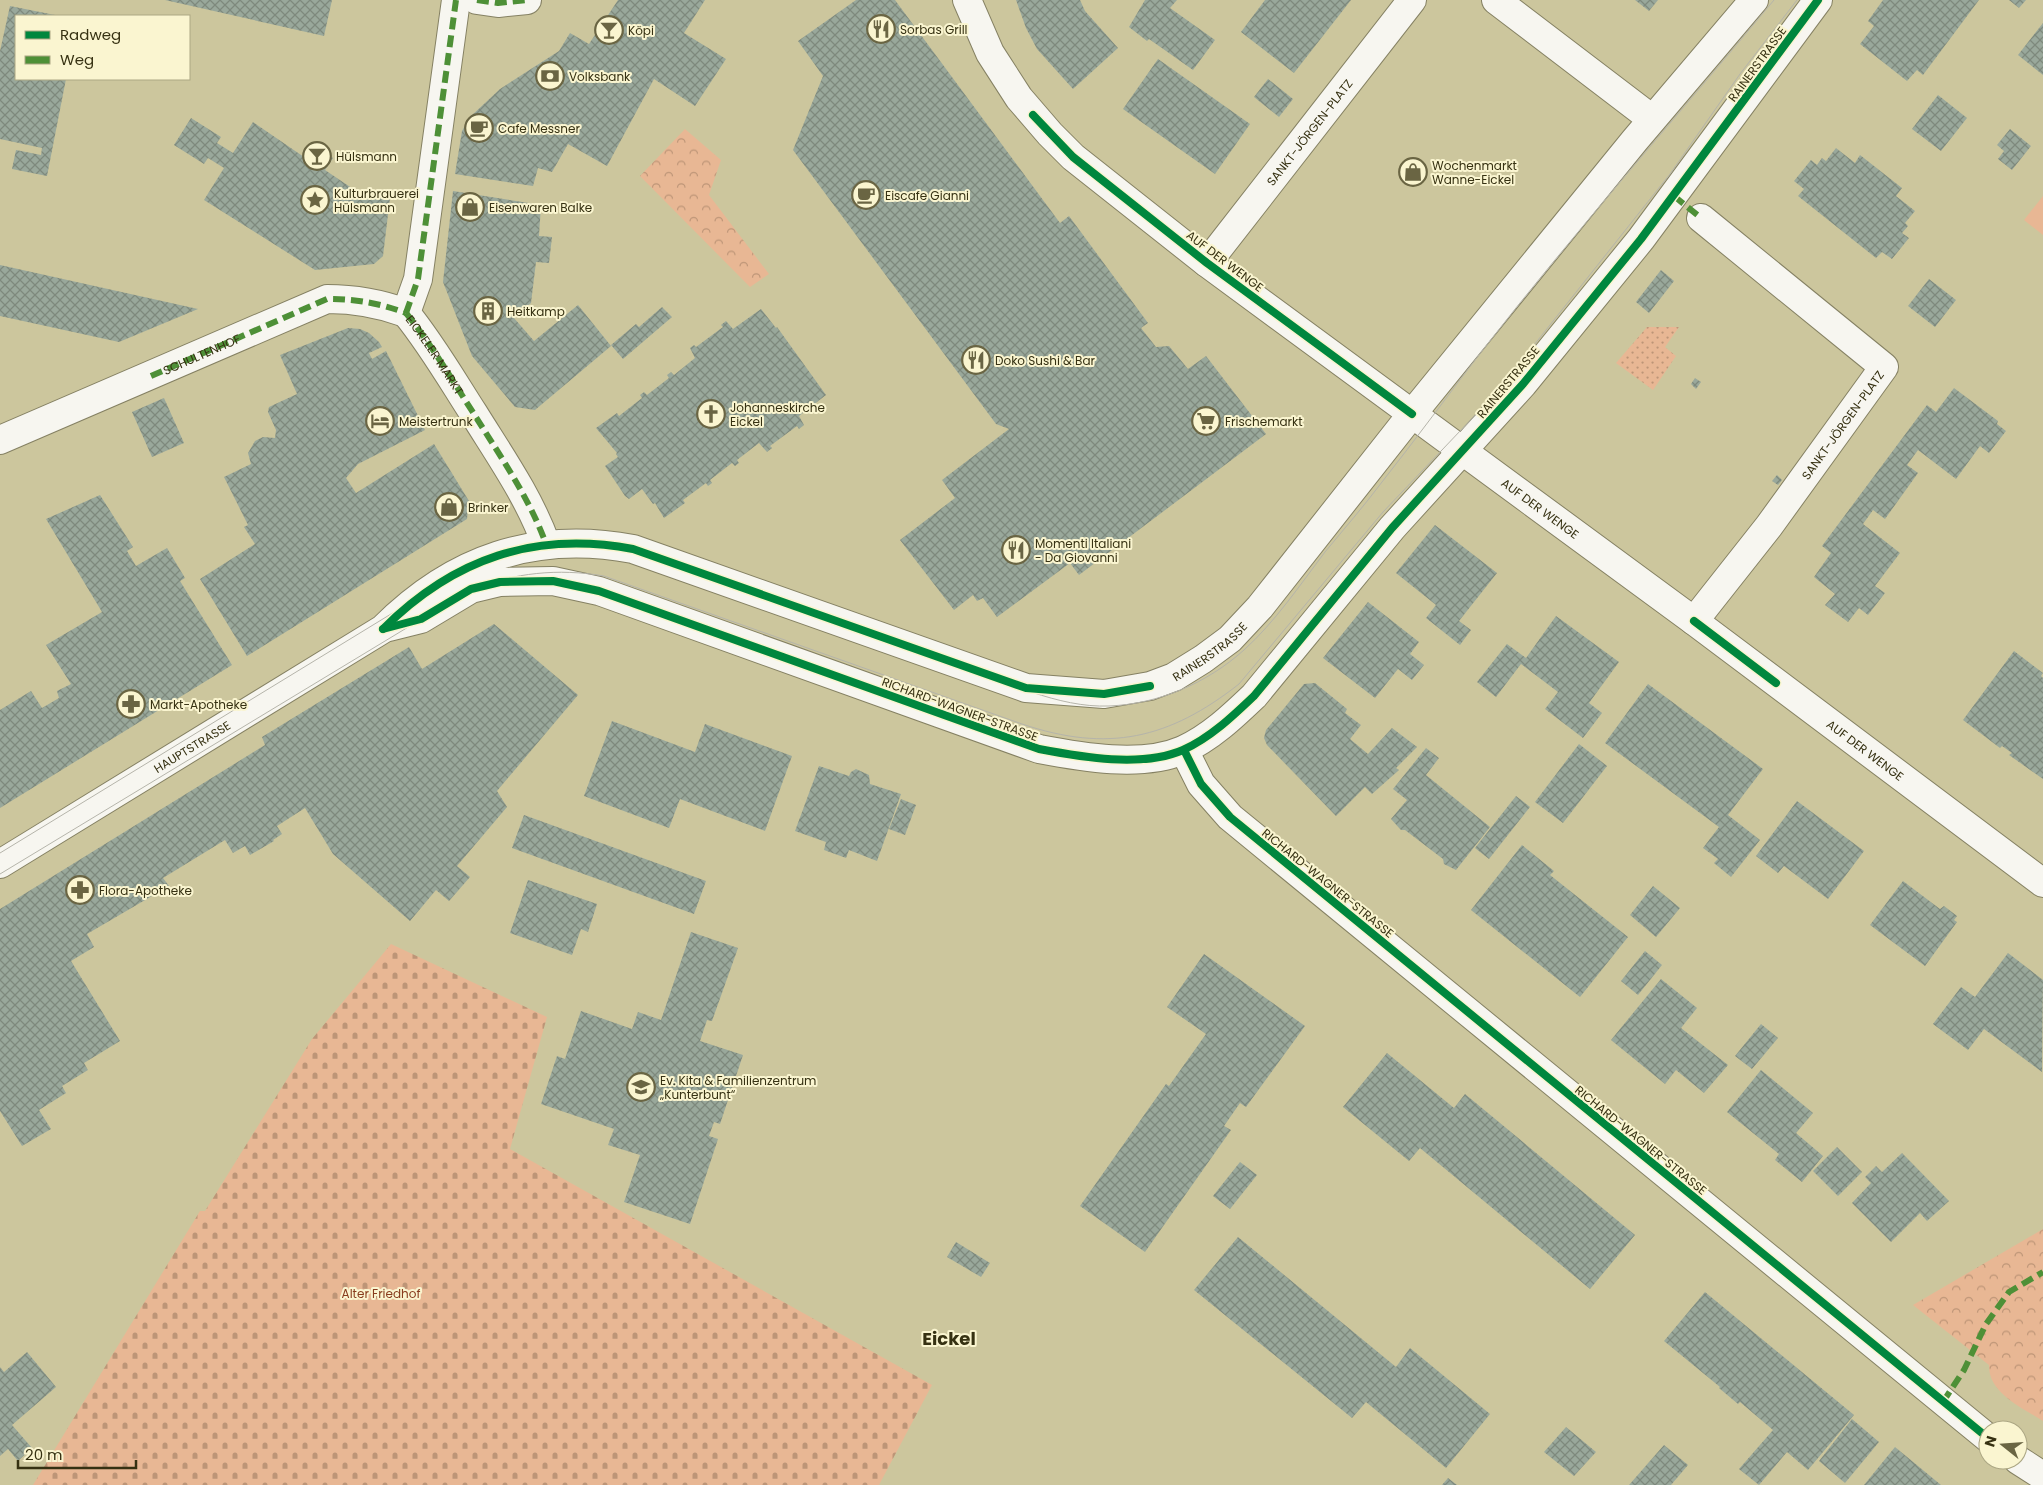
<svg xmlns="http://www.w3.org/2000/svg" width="2043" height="1485" viewBox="0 0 2043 1485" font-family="Poppins,sans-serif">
<defs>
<pattern id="grass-dots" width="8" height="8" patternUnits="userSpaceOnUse" patternTransform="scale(1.25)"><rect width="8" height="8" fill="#e8b794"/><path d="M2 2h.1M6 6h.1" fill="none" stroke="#bd9577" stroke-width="1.8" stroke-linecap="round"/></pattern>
<pattern id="cemetery-stones" width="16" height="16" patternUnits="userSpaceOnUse" patternTransform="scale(1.25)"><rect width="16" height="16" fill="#e8b794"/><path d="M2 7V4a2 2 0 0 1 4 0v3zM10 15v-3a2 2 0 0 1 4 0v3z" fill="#bd9577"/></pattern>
<pattern id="park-crowns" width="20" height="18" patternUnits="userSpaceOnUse" patternTransform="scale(1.25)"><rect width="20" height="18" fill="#e8b794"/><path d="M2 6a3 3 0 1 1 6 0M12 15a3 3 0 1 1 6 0" fill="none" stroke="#bd9577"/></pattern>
<pattern id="building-cross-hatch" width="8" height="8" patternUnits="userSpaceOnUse" patternTransform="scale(1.25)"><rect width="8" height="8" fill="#99a89b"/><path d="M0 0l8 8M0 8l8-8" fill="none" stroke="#7e897d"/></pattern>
</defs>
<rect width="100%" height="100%" fill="#ccc69d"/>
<polygon fill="url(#grass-dots)" points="1647,327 1679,327 1665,347 1676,356 1653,390 1616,363"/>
<polygon fill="url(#cemetery-stones)" points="391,944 547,1017 510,1149 932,1385 879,1485 33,1485 200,1211 205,1211 312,1039"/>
<g fill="url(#park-crowns)">
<polygon points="685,129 721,160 709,195 769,274 750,287 640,176"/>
<path d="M2043 1229V1421C2023 1408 1988 1393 1989 1365L1913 1305Z"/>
</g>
<polygon fill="#e8b794" points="2043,196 2043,235 2024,220"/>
<g fill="url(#building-cross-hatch)">
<polygon points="165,0 332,0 324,36"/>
<polygon points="618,0 705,0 684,33 726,59 695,106 654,79 607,166 568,144 552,172 538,168 533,186 455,174 462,131 470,117 500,89 559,51 570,33 589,44"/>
<polygon points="856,0 895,0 1060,223 1069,216 1148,323 1141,328 1156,347 1169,346 1188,369 1206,356 1266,434 1079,575 1070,563 997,617 983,598 977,601 973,595 954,610 900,540 955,498 942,480 1009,429 996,424 793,150 823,76 798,41"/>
<polygon points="1016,0 1080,0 1085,11 1118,48 1073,89 1037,49 1026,28"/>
<polygon points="1145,0 1177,0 1170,8 1215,40 1193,70 1149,39 1147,41 1129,27"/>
<polygon points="1265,0 1351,0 1294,73 1241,32"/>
<polygon points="1635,0 1658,0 1649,11"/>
<polygon points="1883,0 1979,0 1923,75 1917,70 1907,81 1860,44 1874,26 1868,21"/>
<polygon points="2009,0 2026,0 2019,8"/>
<polygon points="10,6 55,15 16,16 16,79 66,79 47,176 12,169 16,150 41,155 42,148 0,139 0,51"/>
<polygon points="2043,23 2043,75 2018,55"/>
<polygon points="1158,59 1250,124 1215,174 1123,109"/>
<polygon points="1268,79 1293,99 1279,117 1254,97"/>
<polygon points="1938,95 1967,118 1941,151 1912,129"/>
<polygon points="191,118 221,137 217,143 233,153 253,122 304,157 312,145 333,158 325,170 362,195 390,198 383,256 374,264 315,270 204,200 224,168 208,158 204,164 174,145"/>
<polygon points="2010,129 2031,146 2012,170 1998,159 2004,151 1997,145"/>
<polygon points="1836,148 1855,163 1860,155 1902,188 1896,196 1915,211 1905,223 1908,226 1902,233 1909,238 1892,259 1882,252 1876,258 1798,196 1804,189 1794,181 1811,160 1817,165 1822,158 1826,161"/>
<polygon points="453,191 541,205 539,236 552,237 549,263 536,262 531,303 514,318 534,341 578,305 611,346 535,410 515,407 472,356 443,282"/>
<polygon points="0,265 198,309 119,342 0,316"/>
<polygon points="1661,270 1674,281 1649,313 1636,302"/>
<polygon points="1929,279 1956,300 1935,327 1908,306"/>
<polygon points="662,307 672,317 623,359 611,345 636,324 639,327"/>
<polygon points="761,309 776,328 777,327 826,395 799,416 804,425 799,429 797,426 770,446 772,448 767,452 759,443 737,460 739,463 735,466 732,463 710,480 712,483 708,486 706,483 683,500 685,503 664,518 655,503 653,504 642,489 629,499 625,496 605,466 618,457 616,454 617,453 596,428 617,413 619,416 642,398 640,395 644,392 647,395 669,378 667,375 671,372 674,375 695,358 690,348 694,345 696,347 723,327 721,325 726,321 733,329"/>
<polygon points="348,328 360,329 369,333 379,342 382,347 369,353 372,359 386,351 425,430 358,464 346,478 356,493 434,444 469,501 467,519 247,656 200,579 255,544 244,527 248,525 224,477 251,464 248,453 255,441 263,437 275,438 276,430 268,412 269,407 297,394 280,355"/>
<polygon points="1695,378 1701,382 1696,389 1691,384"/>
<polygon points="1954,388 1998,421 1997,424 2006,431 1989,453 1980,446 1956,479 1918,450 1907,465 1918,473 1885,519 1873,510 1863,524 1900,553 1875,586 1885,593 1868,615 1859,608 1848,622 1825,605 1835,594 1814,577 1831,553 1822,546 1927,405 1936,412"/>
<polygon points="164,398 184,443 152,457 132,412"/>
<polygon points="1777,475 1782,480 1778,485 1772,481"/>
<polygon points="100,495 133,547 127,551 136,566 167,548 185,578 180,581 232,665 0,808 0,710 31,691 42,708 59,698 57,691 71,684 46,645 102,612 46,519"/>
<polygon points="1435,525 1497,573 1459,621 1471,630 1460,645 1426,618 1436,605 1396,573"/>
<polygon points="1368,602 1419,642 1410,654 1424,665 1412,680 1398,669 1375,698 1323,658"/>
<polygon points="1556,616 1619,662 1589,703 1602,713 1583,738 1545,709 1558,692 1521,664 1496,697 1477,682 1507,644 1526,658"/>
<polygon points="494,624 578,695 497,791 507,807 457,866 470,877 449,901 436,890 410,921 333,854 305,808 277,826 282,834 273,840 274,841 250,855 245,846 233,853 225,840 163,878 169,886 87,934 94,947 71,961 120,1041 84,1063 88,1070 62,1086 66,1093 39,1110 51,1129 22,1146 0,1111 0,909 265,745 262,737 409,647 422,669"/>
<polygon points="2014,651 2043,673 2041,676 2043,678 2043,779 2009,755 2012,753 2002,746 2000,748 1963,720"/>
<polygon points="1315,683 1347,709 1345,713 1361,725 1350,739 1368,754 1392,728 1417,747 1396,768 1399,770 1372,794 1365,787 1336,816 1267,745 1264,738 1266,730 1304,684"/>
<polygon points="1648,684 1763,769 1728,815 1760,840 1731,877 1714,863 1718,859 1703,848 1719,827 1605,743"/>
<polygon points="612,721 695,752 705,724 792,756 765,831 680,799 669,828 584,796"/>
<polygon points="1579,744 1607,766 1563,823 1535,802"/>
<polygon points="1426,748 1439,758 1426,775 1490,827 1456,870 1444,864 1443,859 1405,830 1401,830 1391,819 1407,800 1393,789"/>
<polygon points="819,766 849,776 851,772 856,769 869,775 870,784 901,794 877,861 849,850 846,858 824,850 826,842 795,831"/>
<polygon points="1516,796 1530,807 1489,859 1475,848"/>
<polygon points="901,799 916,805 905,835 889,829"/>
<polygon points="1797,801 1864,851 1828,899 1784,866 1778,873 1756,856"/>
<polygon points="524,815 706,881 694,914 512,848"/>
<polygon points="1522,845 1554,871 1550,875 1628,937 1580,997 1471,910"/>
<polygon points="528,880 597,904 588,932 581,929 572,955 510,933"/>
<polygon points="1903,881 1940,909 1944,906 1957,916 1954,920 1957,922 1925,966 1870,925"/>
<polygon points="1653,886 1680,908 1656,937 1630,915"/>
<polygon points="691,932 738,948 712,1021 707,1020 700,1041 743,1055 720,1124 714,1122 709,1136 718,1139 690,1224 624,1202 640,1155 608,1145 614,1129 541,1104 557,1056 565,1059 581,1011 632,1029 638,1012 661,1020"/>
<polygon points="1645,951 1662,965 1638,995 1621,981"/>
<polygon points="2008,953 2043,980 2042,1072 1984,1029 1968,1050 1933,1024 1961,987 1975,997"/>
<polygon points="1204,954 1305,1026 1246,1107 1240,1103 1224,1126 1231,1130 1145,1252 1080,1206 1166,1084 1169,1086 1206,1034 1167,1007"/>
<polygon points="1661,979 1697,1008 1681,1028 1728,1065 1704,1093 1676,1070 1665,1084 1611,1040"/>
<polygon points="1761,1024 1778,1038 1752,1069 1735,1056"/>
<polygon points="1387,1053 1454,1108 1465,1094 1635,1235 1590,1289 1420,1148 1409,1161 1343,1107"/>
<polygon points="1761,1070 1813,1113 1796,1133 1823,1156 1802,1182 1775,1160 1779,1154 1727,1112"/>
<polygon points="1837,1147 1862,1172 1838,1196 1813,1171"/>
<polygon points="1902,1153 1949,1201 1927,1221 1920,1213 1891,1242 1852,1203 1871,1183 1865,1177 1876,1166 1882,1172"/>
<polygon points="1240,1162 1257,1175 1230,1209 1213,1196"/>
<polygon points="1238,1237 1396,1367 1410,1348 1490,1414 1446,1468 1366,1402 1352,1418 1194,1290"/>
<polygon points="956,1242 990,1263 981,1277 947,1257"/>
<polygon points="1705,1292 1854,1415 1808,1470 1787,1452 1759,1485 1739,1469 1773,1430 1740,1402 1738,1404 1719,1388 1720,1387 1664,1341"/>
<polygon points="27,1352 56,1387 12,1425 32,1448 18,1461 8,1449 0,1456 0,1367 4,1372"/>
<polygon points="1852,1419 1879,1442 1845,1483 1819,1461"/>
<polygon points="1566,1427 1596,1452 1574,1476 1544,1452"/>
<polygon points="1664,1445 1688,1465 1671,1485 1629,1485"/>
<polygon points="1895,1447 1941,1485 1864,1485"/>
<polygon points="1448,1478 1457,1485 1442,1485"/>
</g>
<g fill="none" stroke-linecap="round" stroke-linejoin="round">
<defs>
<g id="street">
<polyline points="477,0 498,3 527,0"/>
<polyline points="1496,0 1652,119"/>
<path id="s1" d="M1207 263 1412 0"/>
<polyline points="406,313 418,279 456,0"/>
<path d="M406 313C432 345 452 380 474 414 500 456 529 497 546 544"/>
<path d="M0 440 327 299C356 299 379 303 406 313"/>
<path id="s2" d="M1694 621 1769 526 1884 367 1701 218"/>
<polyline points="1184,750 1201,784 1230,817 1988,1438"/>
<polyline points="2018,1460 2043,1476"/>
</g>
<g id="secondary">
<path id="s3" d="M967 0 990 53 1019 98 1050 134 1073 157 1207 263 1694 621 2043 883"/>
<path d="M389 627 421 619 471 589 500 582 553 581 599 591 1039 749C1081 757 1142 768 1183 750 1210 738 1233 716 1254 696L1392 528 1523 384 1641 239 1818 0"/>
<path id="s4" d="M0 864 383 629C454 558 535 531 633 549L1026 688 1104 694 1150 686 1174 677 1203 659 1230 639 1260 607 1412 414 1635 140 1754 0"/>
</g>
</defs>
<use href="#street" stroke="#858163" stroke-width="30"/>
<use href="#secondary" stroke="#858163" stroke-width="30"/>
<use href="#street" stroke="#f7f6f0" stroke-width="28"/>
<use href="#secondary" stroke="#f7f6f0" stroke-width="28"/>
<g stroke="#b5b4aa" stroke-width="1">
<path d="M0 853 463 570C525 544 566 537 633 549 742 587 849 627 958 665 1005 681 1058 708 1109 706 1159 704 1207 683 1244 650 1275 622 1300 585 1325 552 1344 529 1364 506 1382 482 1416 439 1448 395 1482 351 1575 231 1677 117 1774 0"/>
<path d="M0 874 471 589C516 573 557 568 604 576L1022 724C1108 753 1169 739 1239 684L1383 512 1481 409 1511 374 1670 174 1740 74 1797 0"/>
</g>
<g stroke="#4e9037" stroke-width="6" stroke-dasharray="12 6" stroke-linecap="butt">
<polyline points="477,0 498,3 527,0"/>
<polyline points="1674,196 1701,218"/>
<polyline points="406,313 418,279 456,0"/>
<path id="s5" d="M406 313C432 345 452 380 474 414 500 456 529 497 546 544"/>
<path id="s6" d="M151 376 327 299C356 299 379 303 406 313"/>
<polyline points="1943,1402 1964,1370 1986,1324 2009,1292 2043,1272"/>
</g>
<defs>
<g id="cycleway">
<polyline points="1033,115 1073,157 1207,263 1412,414"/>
<polyline points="1694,621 1776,683"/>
<path d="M383 629 421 619 471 589 500 582 553 581 599 591 1039 749C1081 757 1142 768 1183 750 1210 738 1233 716 1254 696L1392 528 1523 384 1641 239 1818 0"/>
<path d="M383 629C454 558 535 531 633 549L1026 688 1104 694 1150 686"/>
<polyline points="1184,750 1201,784 1230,817 1988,1438"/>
</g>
</defs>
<use href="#cycleway" stroke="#faf5d0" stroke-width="11"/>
<use href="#cycleway" stroke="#00873e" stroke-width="8"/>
</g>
<defs>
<symbol id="restaurant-ring" viewBox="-11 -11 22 22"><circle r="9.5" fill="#faf5d0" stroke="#6a6543" stroke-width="1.5"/><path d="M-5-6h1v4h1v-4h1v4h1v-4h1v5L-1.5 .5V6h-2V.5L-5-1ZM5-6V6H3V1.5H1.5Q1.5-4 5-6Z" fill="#6a6543"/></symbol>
<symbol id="bar-ring" viewBox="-11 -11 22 22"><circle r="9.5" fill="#faf5d0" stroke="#6a6543" stroke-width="1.5"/><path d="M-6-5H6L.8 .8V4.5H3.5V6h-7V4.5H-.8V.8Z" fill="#6a6543"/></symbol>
<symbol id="bank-ring" viewBox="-11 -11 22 22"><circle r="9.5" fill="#faf5d0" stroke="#6a6543" stroke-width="1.5"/><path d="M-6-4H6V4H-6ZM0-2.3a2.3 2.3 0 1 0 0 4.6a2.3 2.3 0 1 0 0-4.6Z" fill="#6a6543"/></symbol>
<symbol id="cafe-ring" viewBox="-11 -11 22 22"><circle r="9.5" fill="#faf5d0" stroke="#6a6543" stroke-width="1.5"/><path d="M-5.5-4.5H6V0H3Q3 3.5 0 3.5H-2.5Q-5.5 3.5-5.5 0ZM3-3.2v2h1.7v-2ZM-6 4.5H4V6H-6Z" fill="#6a6543"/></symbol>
<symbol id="shop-ring" viewBox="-11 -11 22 22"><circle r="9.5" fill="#faf5d0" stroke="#6a6543" stroke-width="1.5"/><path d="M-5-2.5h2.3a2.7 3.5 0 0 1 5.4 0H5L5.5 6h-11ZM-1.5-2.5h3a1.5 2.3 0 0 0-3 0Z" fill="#6a6543"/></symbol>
<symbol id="sight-ring" viewBox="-11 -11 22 22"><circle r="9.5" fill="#faf5d0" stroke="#6a6543" stroke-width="1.5"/><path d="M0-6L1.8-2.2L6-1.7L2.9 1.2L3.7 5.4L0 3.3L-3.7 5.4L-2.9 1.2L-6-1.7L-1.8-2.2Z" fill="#6a6543"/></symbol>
<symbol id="building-ring" viewBox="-11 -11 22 22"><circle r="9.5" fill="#faf5d0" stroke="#6a6543" stroke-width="1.5"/><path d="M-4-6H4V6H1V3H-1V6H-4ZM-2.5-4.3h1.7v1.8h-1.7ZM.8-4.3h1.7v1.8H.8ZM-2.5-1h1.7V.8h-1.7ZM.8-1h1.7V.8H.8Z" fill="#6a6543"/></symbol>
<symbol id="church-ring" viewBox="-11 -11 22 22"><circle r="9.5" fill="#faf5d0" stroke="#6a6543" stroke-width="1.5"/><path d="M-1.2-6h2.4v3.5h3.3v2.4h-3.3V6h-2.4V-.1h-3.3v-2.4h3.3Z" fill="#6a6543"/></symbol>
<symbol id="hotel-ring" viewBox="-11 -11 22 22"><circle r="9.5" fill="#faf5d0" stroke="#6a6543" stroke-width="1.5"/><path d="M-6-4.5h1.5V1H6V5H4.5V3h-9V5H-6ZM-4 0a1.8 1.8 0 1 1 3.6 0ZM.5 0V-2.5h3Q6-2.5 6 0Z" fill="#6a6543"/></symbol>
<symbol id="supermarket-ring" viewBox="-11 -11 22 22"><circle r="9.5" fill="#faf5d0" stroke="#6a6543" stroke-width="1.5"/><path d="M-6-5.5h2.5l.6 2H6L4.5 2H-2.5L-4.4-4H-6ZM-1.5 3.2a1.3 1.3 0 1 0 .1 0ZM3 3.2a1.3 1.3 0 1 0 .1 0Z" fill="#6a6543"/></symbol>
<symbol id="pharmacy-ring" viewBox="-11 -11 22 22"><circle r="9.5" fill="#faf5d0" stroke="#6a6543" stroke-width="1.5"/><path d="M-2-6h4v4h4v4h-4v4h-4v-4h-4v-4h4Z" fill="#6a6543"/></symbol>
<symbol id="school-ring" viewBox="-11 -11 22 22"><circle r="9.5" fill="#faf5d0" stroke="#6a6543" stroke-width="1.5"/><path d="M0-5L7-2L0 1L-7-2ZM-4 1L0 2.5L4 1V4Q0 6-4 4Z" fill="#6a6543"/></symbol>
</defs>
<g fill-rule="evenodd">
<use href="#restaurant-ring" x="865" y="13" width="32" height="32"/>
<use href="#bar-ring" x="593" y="14" width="32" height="32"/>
<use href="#bank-ring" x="534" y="60" width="32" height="32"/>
<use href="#cafe-ring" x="463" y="112" width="32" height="32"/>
<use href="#bar-ring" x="301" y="140" width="32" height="32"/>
<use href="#shop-ring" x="1397" y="156" width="32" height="32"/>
<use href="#cafe-ring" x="850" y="179" width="32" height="32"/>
<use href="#sight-ring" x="299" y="184" width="32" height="32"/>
<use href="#shop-ring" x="454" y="191" width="32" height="32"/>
<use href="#building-ring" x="472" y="295" width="32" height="32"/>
<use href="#restaurant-ring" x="960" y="344" width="32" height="32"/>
<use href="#church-ring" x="695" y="398" width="32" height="32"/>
<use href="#hotel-ring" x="364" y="405" width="32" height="32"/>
<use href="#supermarket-ring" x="1190" y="405" width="32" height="32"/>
<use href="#shop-ring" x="433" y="491" width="32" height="32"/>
<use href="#restaurant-ring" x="1000" y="534" width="32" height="32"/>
<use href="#pharmacy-ring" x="115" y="688" width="32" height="32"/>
<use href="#pharmacy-ring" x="64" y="874" width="32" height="32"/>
<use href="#school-ring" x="625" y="1071" width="32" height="32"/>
</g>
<g text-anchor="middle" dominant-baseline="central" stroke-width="4" stroke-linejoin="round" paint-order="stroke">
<g font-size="12" fill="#363112" stroke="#faf5d0" text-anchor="start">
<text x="900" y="29">Sorbas Grill</text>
<text x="628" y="30">Köpi</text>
<text x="569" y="76">Volksbank</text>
<text x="498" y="128">Cafe Messner</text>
<text x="336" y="156">Hülsmann</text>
<text x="1432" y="165">Wochenmarkt<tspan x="1432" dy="14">Wanne-Eickel</tspan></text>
<text x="334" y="193">Kulturbrauerei<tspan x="334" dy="14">Hülsmann</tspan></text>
<text x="885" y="195">Eiscafe Gianni</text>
<text x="489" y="207">Eisenwaren Balke</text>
<text x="507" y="311">Heitkamp</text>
<text x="995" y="360">Doko Sushi &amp; Bar</text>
<text x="730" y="407">Johanneskirche<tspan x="730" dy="14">Eickel</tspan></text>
<text x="399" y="421">Meistertrunk</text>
<text x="1225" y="421">Frischemarkt</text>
<text x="468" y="507">Brinker</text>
<text x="1035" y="543">Momenti Italiani<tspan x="1035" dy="14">- Da Giovanni</tspan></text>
<text x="150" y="704">Markt-Apotheke</text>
<text x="99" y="890">Flora-Apotheke</text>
<text x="660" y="1080">Ev. Kita &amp; Familienzentrum<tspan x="660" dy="14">„Kunterbunt“</tspan></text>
</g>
<g font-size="12" fill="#363112" stroke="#faf5d0">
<text transform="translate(1757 64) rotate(-54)">RAINERSTRASSE</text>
<text stroke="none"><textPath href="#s1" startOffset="166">SANKT-JÖRGEN-PLATZ</textPath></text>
<text transform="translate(1225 261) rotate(37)">AUF DER WENGE</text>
<text stroke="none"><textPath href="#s6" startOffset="55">SCHULTENHOF</textPath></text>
<text stroke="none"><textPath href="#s5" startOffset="51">EICKELER MARKT</textPath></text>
<text transform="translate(1508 382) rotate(-50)">RAINERSTRASSE</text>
<text stroke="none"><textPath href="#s2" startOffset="246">SANKT-JÖRGEN-PLATZ</textPath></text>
<text stroke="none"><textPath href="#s3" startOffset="776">AUF DER WENGE</textPath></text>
<text stroke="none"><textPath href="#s4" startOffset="1335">RAINERSTRASSE</textPath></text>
<text transform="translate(960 709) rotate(20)">RICHARD-WAGNER-STRASSE</text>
<text stroke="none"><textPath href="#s4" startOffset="225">HAUPTSTRASSE</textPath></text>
<text stroke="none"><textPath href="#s3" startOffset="1181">AUF DER WENGE</textPath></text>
<text transform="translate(1328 883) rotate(39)">RICHARD-WAGNER-STRASSE</text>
<text transform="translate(1641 1140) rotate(39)">RICHARD-WAGNER-STRASSE</text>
</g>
<g font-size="12" fill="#883c1d" stroke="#faf5d0">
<text x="381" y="1293">Alter Friedhof</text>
</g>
<g font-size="18" font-weight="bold" fill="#363112" stroke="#faf5d0">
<text x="949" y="1338">Eickel</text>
</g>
</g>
<rect x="15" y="15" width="175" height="65" fill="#faf5d0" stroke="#aca784"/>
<rect x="25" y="31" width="25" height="8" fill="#00873e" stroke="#aca784"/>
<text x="60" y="40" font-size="15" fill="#363112">Radweg</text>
<rect x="25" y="56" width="25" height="8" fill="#4e9037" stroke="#aca784"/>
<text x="60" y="65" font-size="15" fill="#363112">Weg</text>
<g transform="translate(2003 1445) rotate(287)"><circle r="24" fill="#faf5d0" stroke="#aca784"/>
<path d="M0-4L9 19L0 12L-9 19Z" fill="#6a6543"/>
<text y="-8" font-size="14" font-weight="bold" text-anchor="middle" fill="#363112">N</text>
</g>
<path d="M18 1460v8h118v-8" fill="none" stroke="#363112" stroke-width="2.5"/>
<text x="25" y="1460" font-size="15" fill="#363112" stroke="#faf5d0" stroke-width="4" paint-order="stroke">20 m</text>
</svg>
